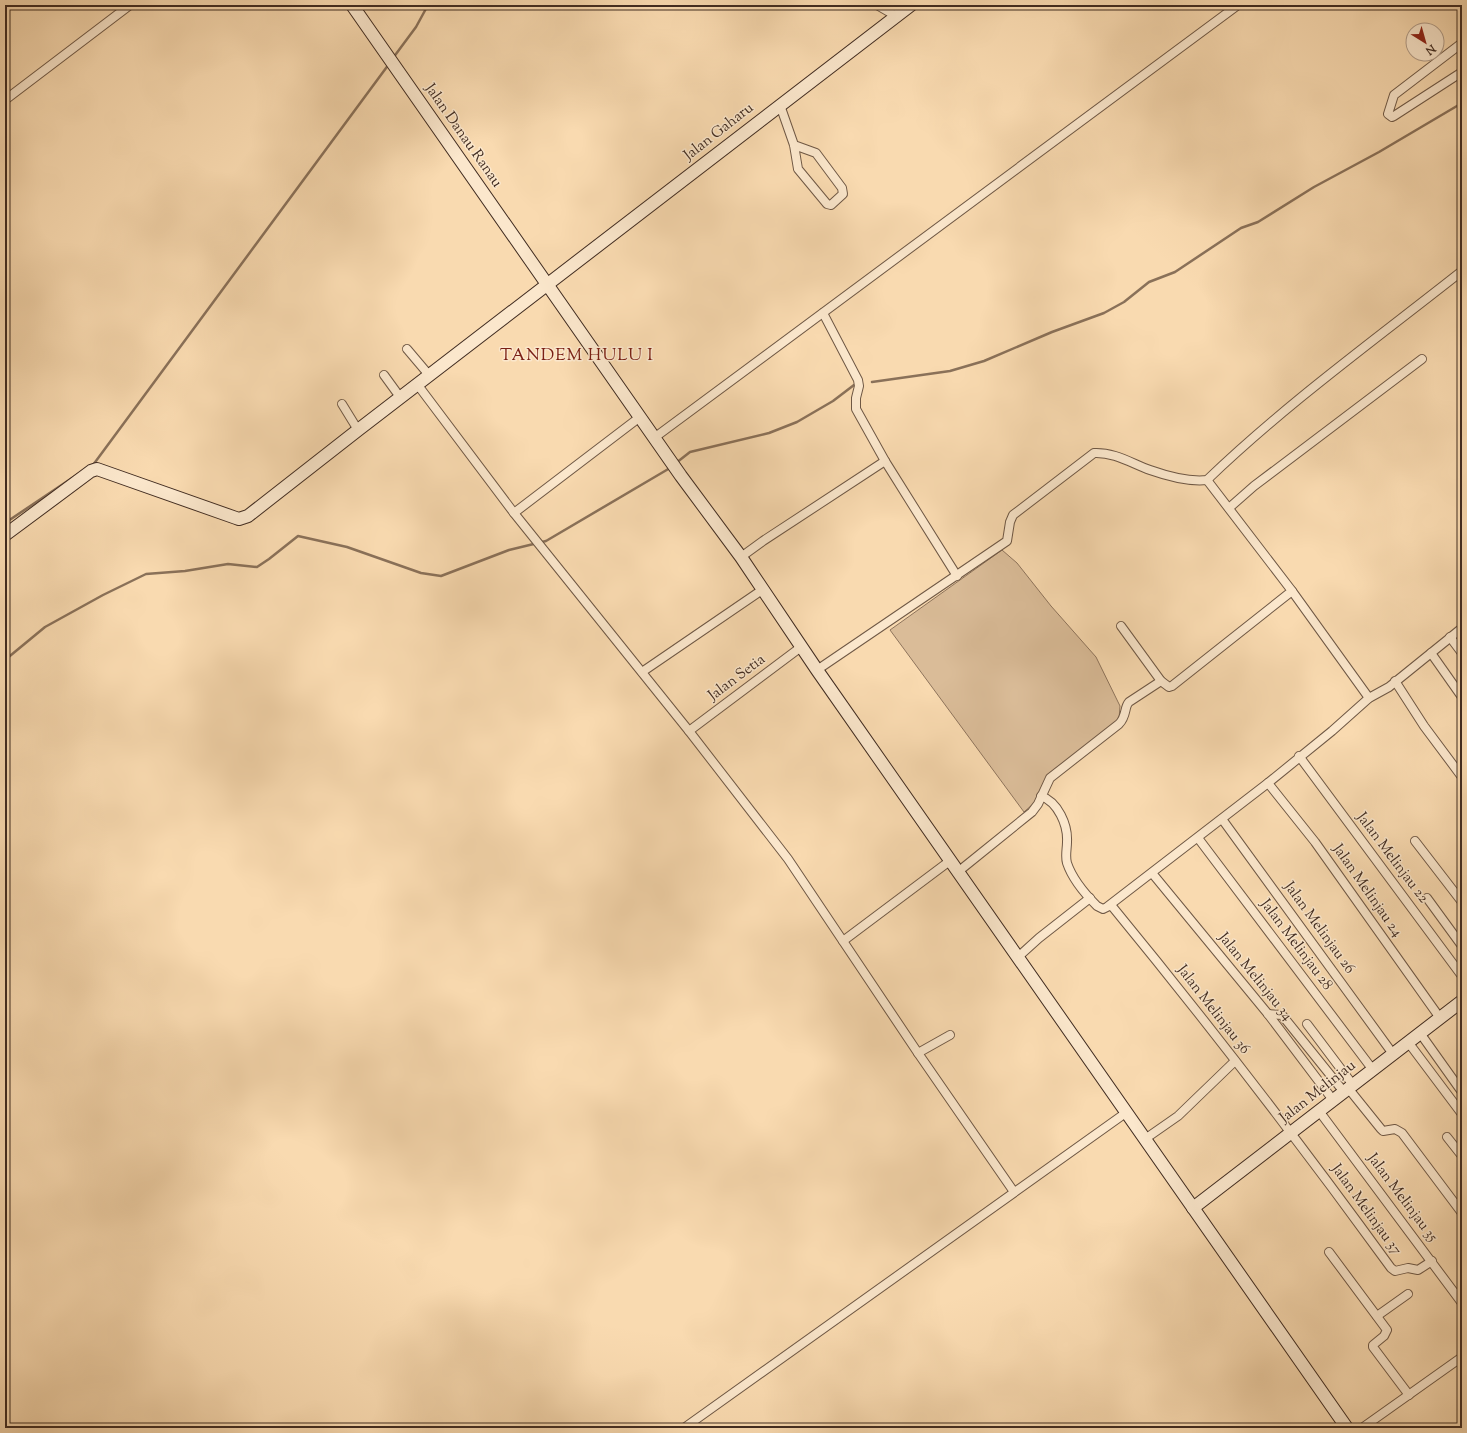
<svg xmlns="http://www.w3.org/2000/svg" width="1467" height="1433" viewBox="0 0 1467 1433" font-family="'Sorts Mill Goudy',serif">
<rect width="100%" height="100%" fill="#f9dab0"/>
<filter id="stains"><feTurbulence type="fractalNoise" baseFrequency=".005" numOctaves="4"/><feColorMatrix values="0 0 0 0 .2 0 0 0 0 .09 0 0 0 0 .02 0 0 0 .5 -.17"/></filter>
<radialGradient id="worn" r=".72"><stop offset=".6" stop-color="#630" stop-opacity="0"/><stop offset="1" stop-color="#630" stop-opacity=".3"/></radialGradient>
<polygon fill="#dabc98" stroke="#8e745c" points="1002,550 1017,563 1051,606 1096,657 1120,706 1119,719 1045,780 1034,803 1024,812 890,630"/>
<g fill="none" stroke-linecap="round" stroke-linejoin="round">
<g stroke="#8a7159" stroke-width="2.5">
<polyline points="393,58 416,27 428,5"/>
<polyline points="872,382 950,371 984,361 1052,332 1104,313 1124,302 1149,282 1175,272 1241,228 1258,222 1314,187 1379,152 1462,103"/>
<polyline points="676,463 690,452 769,433 797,422 833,401 854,385"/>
<polyline points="93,465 389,64"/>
<polyline points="5,523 78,474"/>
<polyline points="5,660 45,627 103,595 146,574 185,571 228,564 257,567 269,559 298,536 347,547 421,573 441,576 509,550 546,541 670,468"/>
</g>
<defs>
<g id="street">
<polyline points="877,5 896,16"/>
<polyline points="1462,43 1394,95 1388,114 1392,117 1394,116 1462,72"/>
<polyline points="5,100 130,5"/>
<polyline points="780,105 794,145 798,169 827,204 831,205 843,194 842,188 816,153 794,145"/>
<polyline points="823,313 858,380 859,386 856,398 856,409 885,461 957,576"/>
<polyline points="407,349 429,375"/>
<polyline points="384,375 400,397"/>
<polyline points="417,384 514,513 689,731 788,859 918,1053 1014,1192"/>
<polyline points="342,404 358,430"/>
<polyline points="654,438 1238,5"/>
<polyline points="1229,508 1254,486 1422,359"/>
<polyline points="514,513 640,417"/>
<polyline points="741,557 763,541 885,461"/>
<polyline points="1292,591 1369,698"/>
<polyline points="1121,626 1161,681 1169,687 1172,686 1292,591 1207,480"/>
<polyline points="1450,637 1462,653"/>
<polyline points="1431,653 1462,697"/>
<path d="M817 670 1007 541 1010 522 1013 515 1094 453C1114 452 1131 463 1150 470 1167 476 1189 482 1207 480 1286 404 1376 339 1462 271"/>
<polyline points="642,672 762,590"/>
<polyline points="1395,681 1424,726 1462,777"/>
<polyline points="689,731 801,647"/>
<polyline points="1299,756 1462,976"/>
<polyline points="1268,783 1315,842 1440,1018"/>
<path d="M1041 796C1058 802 1068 825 1067 842 1067 849 1065 856 1067 863 1072 878 1086 895 1097 906L1103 909 1107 907 1268 783 1332 731 1369 698 1389 687 1462 628"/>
<polyline points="1222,819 1393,1054"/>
<polyline points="1198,838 1373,1070"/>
<polyline points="1415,841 1462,902"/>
<path d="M959 871 1032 812 1038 804 1050 778 1119 724C1127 716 1124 707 1129 702L1161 681"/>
<polyline points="1152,873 1268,1014 1333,1100"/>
<polyline points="1427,898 1462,946"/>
<path d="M1111 905C1208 1023 1301 1144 1391 1268L1395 1271 1408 1268 1418 1270 1432 1261"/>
<polyline points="843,941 951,860"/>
<polyline points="1018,957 1039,938 1090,898"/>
<polyline points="1268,1014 1282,1015 1344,1092"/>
<polyline points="1307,1024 1353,1085"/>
<polyline points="1420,1033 1462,1092"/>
<polyline points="1408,1042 1462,1114"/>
<polyline points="918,1053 950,1035"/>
<polyline points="1348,1088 1381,1129 1383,1131 1395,1129 1402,1133 1462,1213"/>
<polyline points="1319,1111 1462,1303"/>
<polyline points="1447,1137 1462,1156"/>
<polyline points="1145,1139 1178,1116 1235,1061"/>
<polyline points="1329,1252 1387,1330 1384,1336 1373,1345 1373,1347 1409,1395"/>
<polyline points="1377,1316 1408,1294"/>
<polyline points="684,1428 1127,1112"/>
<polyline points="1362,1428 1462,1357"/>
</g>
<g id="secondary">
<polyline points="352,5 681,476 741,557 817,670 1347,1428"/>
<polyline points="5,535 91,471 97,469 236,518 239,519 248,516 358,430 911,5"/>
<polyline points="1193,1208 1462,1001"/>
</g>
</defs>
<use href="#street" stroke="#6f5845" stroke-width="10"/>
<use href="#secondary" stroke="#412c21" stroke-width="14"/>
<use href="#street" stroke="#fbe7cc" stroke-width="8"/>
<use href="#secondary" stroke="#fbe7cc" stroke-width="12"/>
</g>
<g text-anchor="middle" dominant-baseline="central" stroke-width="3" stroke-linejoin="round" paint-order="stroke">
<g font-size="15" fill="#412c21" stroke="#fbe7cc">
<text transform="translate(719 132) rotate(-38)">Jalan Gaharu</text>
<text transform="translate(463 136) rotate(55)">Jalan Danau Ranau</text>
<text transform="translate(737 678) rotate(-37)">Jalan Setia</text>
<text transform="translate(1392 858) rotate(53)">Jalan Melinjau 22</text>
<text transform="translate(1367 891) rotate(55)">Jalan Melinjau 24</text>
<text transform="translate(1319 928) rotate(54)">Jalan Melinjau 26</text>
<text transform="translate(1296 945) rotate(53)">Jalan Melinjau 28</text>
<text transform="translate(1255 977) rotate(51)">Jalan Melinjau 34</text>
<text transform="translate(1213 1010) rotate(52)">Jalan Melinjau 36</text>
<text transform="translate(1318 1092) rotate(-38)">Jalan Melinjau</text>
<text transform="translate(1402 1198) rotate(53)">Jalan Melinjau 35</text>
<text transform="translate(1366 1210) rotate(54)">Jalan Melinjau 37</text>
</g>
<g font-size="17" letter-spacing="1" fill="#7a1f14" stroke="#fbe7cc">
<text x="577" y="356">TANDEM HULU I</text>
</g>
</g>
<rect width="1467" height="1433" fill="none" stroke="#f9dab0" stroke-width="20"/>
<rect x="6" y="6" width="1455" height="1421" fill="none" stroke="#412c21" stroke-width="2"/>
<rect x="10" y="10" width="1447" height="1413" fill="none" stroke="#412c21"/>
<g transform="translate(1425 42) rotate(143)"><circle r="19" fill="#fbe7cc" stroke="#b19c88"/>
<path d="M0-3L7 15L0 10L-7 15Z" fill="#8f2418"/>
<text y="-6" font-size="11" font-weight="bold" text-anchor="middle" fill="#412c21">N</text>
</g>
<rect width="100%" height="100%" filter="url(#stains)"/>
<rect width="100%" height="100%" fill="url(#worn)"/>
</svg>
